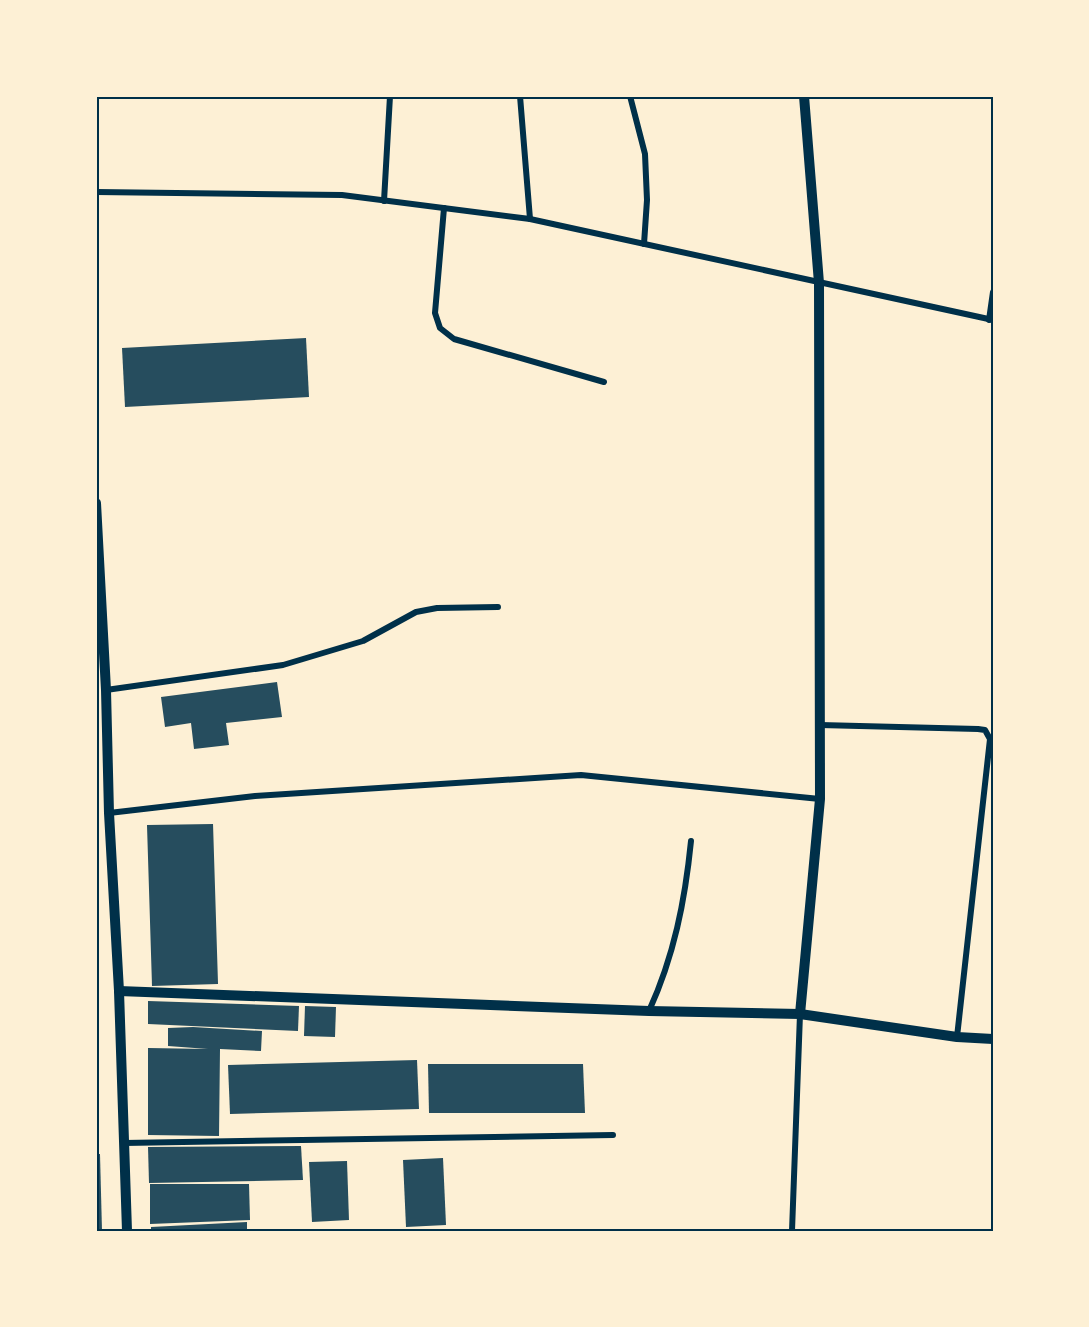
<svg xmlns="http://www.w3.org/2000/svg" width="1089" height="1327" viewBox="0 0 1089 1327" font-family="Bitter,serif">
<rect width="100%" height="100%" fill="#fdf0d5"/>
<g fill="#264d5e">
<polygon points="306,338 309,397 125,407 122,348"/>
<polygon points="277,682 282,717 226,723 229,745 194,749 191,723 165,727 161,697"/>
<polygon points="213,824 218,984 152,986 147,825"/>
<polygon points="148,1001 299,1006 298,1031 148,1024"/>
<polygon points="305,1006 336,1007 335,1037 304,1036"/>
<polygon points="193,1027 262,1031 261,1051 220,1049 219,1136 148,1135 148,1048 208,1049 168,1046 168,1028"/>
<polygon points="417,1060 419,1109 230,1114 228,1065"/>
<polygon points="428,1064 583,1064 585,1113 429,1113"/>
<polygon points="301,1146 303,1180 149,1183 148,1147"/>
<polygon points="96,1154 100,1154 102,1231 96,1231"/>
<polygon points="443,1158 446,1225 406,1227 403,1160"/>
<polygon points="347,1161 349,1220 312,1222 309,1162"/>
<polygon points="150,1184 249,1184 250,1220 150,1224"/>
<polygon points="247,1222 247,1231 151,1231 151,1227"/>
</g>
<g fill="none" stroke-linecap="round" stroke-linejoin="round">
<g stroke="#003049" stroke-width="6">
<polyline points="520,96 530,219"/>
<polyline points="630,96 645,154 647,200 644,244"/>
<polyline points="96,192 342,195 530,219 993,320"/>
<polyline points="384,201 390,96"/>
<polyline points="444,208 435,313 440,328 454,339 604,382"/>
<polyline points="989,320 993,292"/>
<polyline points="106,690 283,665 363,641 416,612 437,608 498,607"/>
<polyline points="820,725 978,729 985,730 990,739 957,1037"/>
<polyline points="109,813 255,796 581,775 820,799"/>
<path d="M649 1011C674 956 685 901 691 841"/>
<polyline points="124,1143 613,1135"/>
<polyline points="792,1231 800,1014"/>
</g>
<g stroke="#003049" stroke-width="10">
<polyline points="96,503 106,690 109,813 119,991 127,1231"/>
<polyline points="119,991 649,1011 800,1014 957,1037 993,1039"/>
<polyline points="800,1014 820,799 819,283 804,96"/>
</g>
</g>
<rect width="1089" height="1327" fill="none" stroke="#fdf0d5" stroke-width="195"/>
<rect x="98" y="98" width="894" height="1132" fill="none" stroke="#003049" stroke-width="2"/>
</svg>
